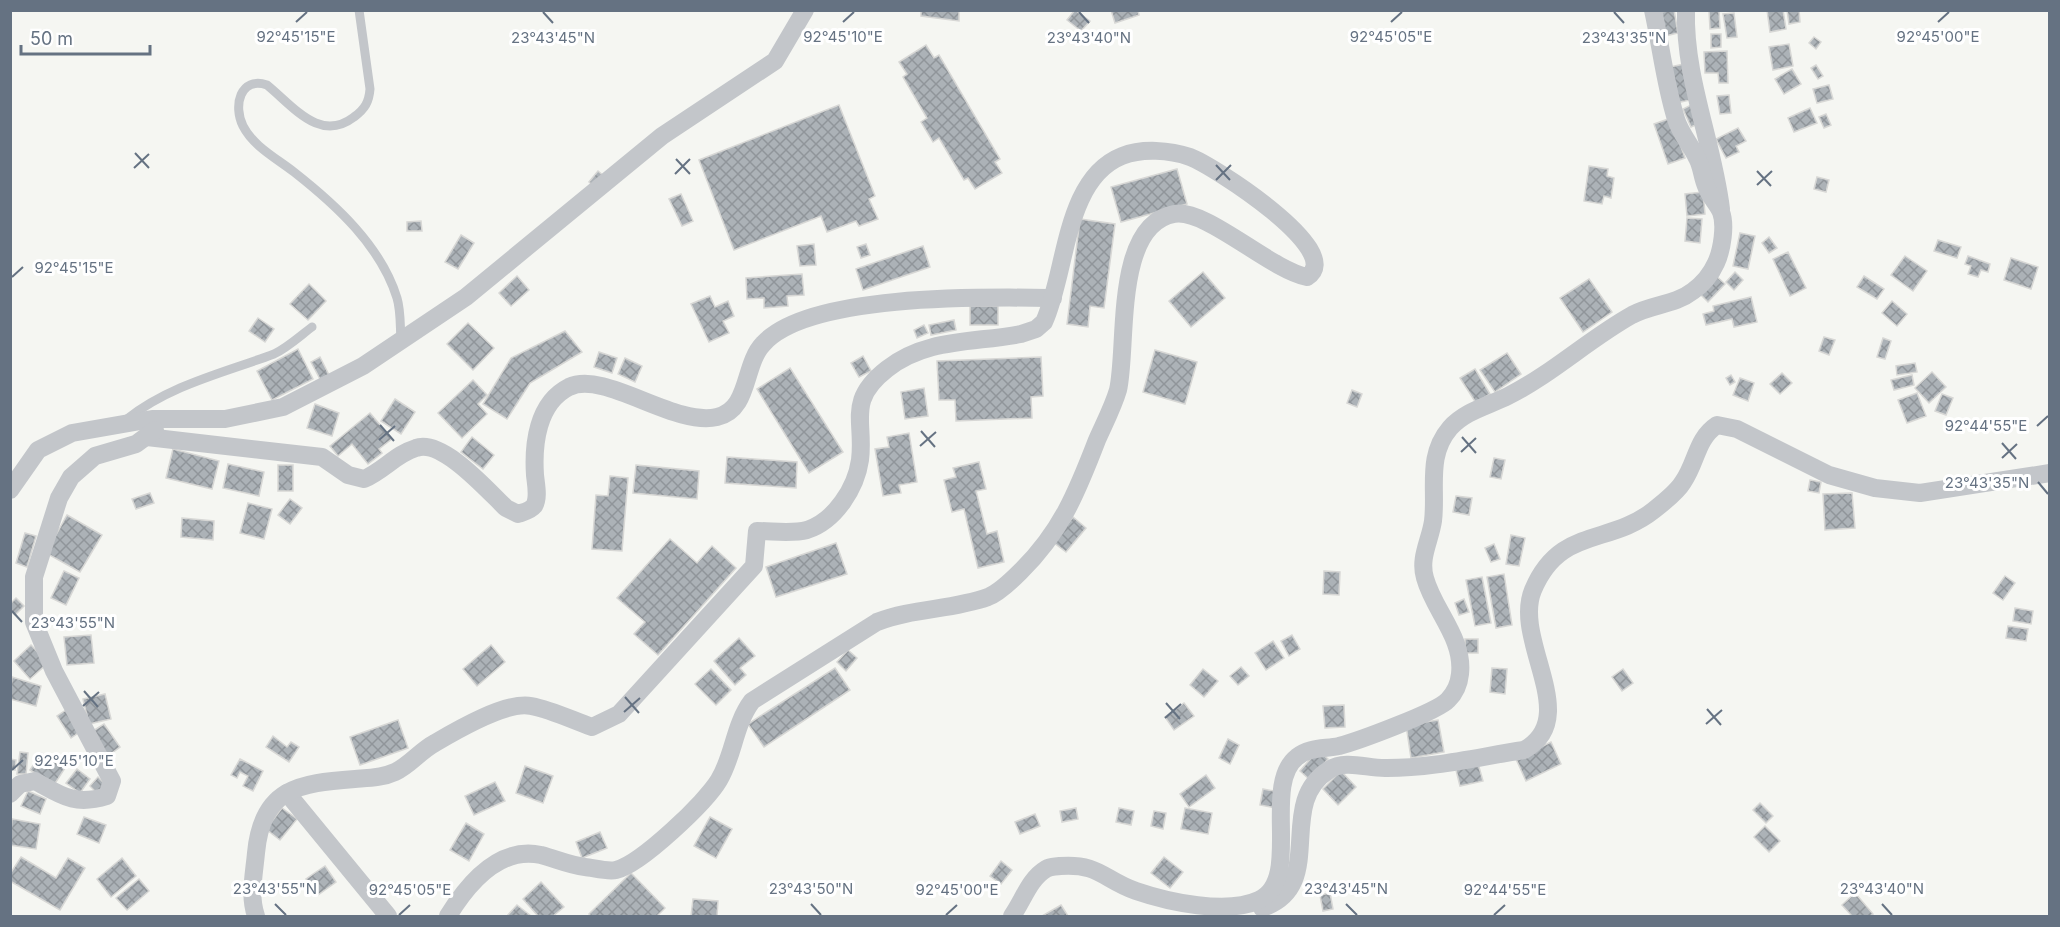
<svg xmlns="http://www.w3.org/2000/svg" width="2060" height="927" viewBox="0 0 2060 927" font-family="Inter,sans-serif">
<defs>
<pattern id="building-cross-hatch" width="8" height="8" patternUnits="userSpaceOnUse" patternTransform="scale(1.5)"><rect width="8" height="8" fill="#acb2b7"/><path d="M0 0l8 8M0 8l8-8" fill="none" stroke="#90959a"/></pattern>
</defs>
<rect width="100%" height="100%" fill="#f5f6f2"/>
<g fill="url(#building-cross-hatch)" stroke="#d7d7d5" stroke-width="1.5">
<polygon points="921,10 959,10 959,21 921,16"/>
<polygon points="1075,10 1090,21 1081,31 1067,20"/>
<polygon points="1111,10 1138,10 1139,15 1115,23"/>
<polygon points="1674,10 1678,33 1665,36 1661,12"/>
<polygon points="1767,10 1783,10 1786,29 1770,32"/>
<polygon points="1787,10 1799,10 1800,22 1789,24"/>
<polygon points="1709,11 1719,11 1720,28 1710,29"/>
<polygon points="1734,13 1737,37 1727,38 1723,14"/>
<polygon points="1711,34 1721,34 1721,47 1711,48"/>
<polygon points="1814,37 1821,42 1816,49 1809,43"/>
<polygon points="1789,44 1793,66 1773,70 1769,47"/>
<polygon points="926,45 934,58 939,55 1000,159 995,162 1002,173 975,189 968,178 964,180 939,138 933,142 921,122 927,118 903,77 907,74 899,62"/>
<polygon points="1727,51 1728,83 1719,83 1718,73 1705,73 1704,52"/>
<polygon points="1684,64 1690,100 1676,103 1670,67"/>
<polygon points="1816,65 1823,76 1818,79 1811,68"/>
<polygon points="1792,69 1801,84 1784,94 1775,79"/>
<polygon points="1829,85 1833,99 1817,103 1813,89"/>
<polygon points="1729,95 1731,113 1720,114 1717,96"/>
<polygon points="1693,104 1700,123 1691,127 1683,109"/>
<polygon points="839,105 875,196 869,199 878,219 859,226 856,221 827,232 821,216 734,250 699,160"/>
<polygon points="1810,108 1817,123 1794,132 1788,118"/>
<polygon points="1826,114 1831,125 1824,128 1819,117"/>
<polygon points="1671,118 1685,158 1668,164 1654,124"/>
<polygon points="1738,128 1746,141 1736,146 1739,152 1726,158 1716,139"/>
<polygon points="1589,166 1608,169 1607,176 1614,178 1611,198 1604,196 1602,204 1584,201"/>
<polygon points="1177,169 1187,204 1121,222 1111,187"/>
<polygon points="598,171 605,177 596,188 589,182"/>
<polygon points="1817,177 1829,180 1826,192 1814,189"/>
<polygon points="1703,192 1705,214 1687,216 1685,194"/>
<polygon points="681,194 693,221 682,226 669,199"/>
<polygon points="1687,218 1702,219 1700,243 1685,241"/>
<polygon points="1080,219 1115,224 1104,308 1090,306 1088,327 1067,324"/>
<polygon points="421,221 422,231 407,231 407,222"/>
<polygon points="1740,233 1755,236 1748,269 1733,266"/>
<polygon points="461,235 474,243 458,269 445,262"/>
<polygon points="1769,237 1777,248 1769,253 1762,243"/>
<polygon points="1938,240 1961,247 1957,258 1934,251"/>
<polygon points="814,244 816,265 800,266 797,246"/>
<polygon points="866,244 870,255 861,258 857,247"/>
<polygon points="923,246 930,267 863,290 856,269"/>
<polygon points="1788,252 1806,288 1790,296 1773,259"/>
<polygon points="1905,256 1927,271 1913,291 1891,275"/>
<polygon points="1968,256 1990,264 1988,272 1981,270 1978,277 1968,274 1971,266 1965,264"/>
<polygon points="2011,258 2038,267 2031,289 2004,280"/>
<polygon points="1203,272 1225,298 1191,327 1169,301"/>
<polygon points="1735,272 1743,280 1734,290 1726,282"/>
<polygon points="802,274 804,295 787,296 788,306 764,308 764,298 747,299 746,278"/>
<polygon points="1715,275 1725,284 1708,302 1698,292"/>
<polygon points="517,276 529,290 511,306 499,293"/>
<polygon points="1864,276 1884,289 1877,299 1857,287"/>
<polygon points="1589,279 1612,312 1583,332 1560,298"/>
<polygon points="309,284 326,301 308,320 290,304"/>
<polygon points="710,296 715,307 728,301 734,316 723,321 729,333 709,342 691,304"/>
<polygon points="1751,297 1757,322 1734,327 1732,319 1706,325 1703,314 1714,311 1713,306"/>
<polygon points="1892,301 1907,314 1897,326 1882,313"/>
<rect x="970" y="306" width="28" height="19"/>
<polygon points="258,318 274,329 265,342 249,331"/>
<polygon points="954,320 956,330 931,335 929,325"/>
<polygon points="468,323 494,348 473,370 447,344"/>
<polygon points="924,325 928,333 917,338 914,330"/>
<polygon points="565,331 582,352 530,383 507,419 483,404 511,358"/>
<polygon points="1824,337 1835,340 1829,355 1819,351"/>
<polygon points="1883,338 1891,341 1885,359 1877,357"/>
<polygon points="298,349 313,379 272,400 257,371"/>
<polygon points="1155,350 1197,362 1185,404 1143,392"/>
<polygon points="599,352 617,358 612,373 594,367"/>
<polygon points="1507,353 1521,374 1495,392 1480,370"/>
<polygon points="863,356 871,371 859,377 851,363"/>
<polygon points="320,357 329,375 320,379 311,362"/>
<polygon points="1041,357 1043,396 1031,397 1032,418 956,421 955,400 939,400 937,361"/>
<polygon points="625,358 642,366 635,382 618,374"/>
<polygon points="1915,363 1917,372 1897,375 1896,366"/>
<polygon points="790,368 843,452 809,473 757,389"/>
<polygon points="1475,369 1490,394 1476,403 1460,378"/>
<polygon points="1932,372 1946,387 1929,403 1915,388"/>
<polygon points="1782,373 1792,383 1780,394 1770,384"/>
<polygon points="1731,375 1735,382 1730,385 1726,378"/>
<polygon points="1912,375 1914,385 1894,390 1891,380"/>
<polygon points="1740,378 1754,383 1748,401 1733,395"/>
<polygon points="473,380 487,395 478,404 487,414 462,438 438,413"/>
<polygon points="924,388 928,416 905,419 901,392"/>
<polygon points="1352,390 1362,394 1357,407 1347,403"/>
<polygon points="1917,393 1926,416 1907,423 1898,400"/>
<polygon points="1942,394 1953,398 1946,415 1935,411"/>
<polygon points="395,399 415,412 401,434 381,421"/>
<polygon points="315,404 339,413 332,436 307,428"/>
<polygon points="370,413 392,439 379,449 382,453 368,464 352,444 338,456 330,446"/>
<polygon points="909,433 917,482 899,485 901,493 883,496 875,449 889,447 887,437"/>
<polygon points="472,437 494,455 483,469 461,452"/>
<polygon points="173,449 219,461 212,489 166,478"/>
<polygon points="727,457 797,462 796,488 725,483"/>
<polygon points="1494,458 1505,460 1501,479 1490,477"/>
<polygon points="979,462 986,489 976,491 987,534 997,531 1004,562 978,568 964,509 952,512 944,480 956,477 953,468"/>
<polygon points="228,464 264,472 259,496 223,488"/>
<rect x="278" y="465" width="15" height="26"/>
<polygon points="636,465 699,471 697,499 633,493"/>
<polygon points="610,476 628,478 622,551 592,549 596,495 608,496"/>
<polygon points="1810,480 1821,482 1819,493 1808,491"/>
<polygon points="150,493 154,503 136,509 132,499"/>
<polygon points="1852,493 1855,528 1825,530 1823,494"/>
<polygon points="1456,496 1472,498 1469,515 1453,512"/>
<polygon points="290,499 302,508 290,524 278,515"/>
<polygon points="248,503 272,509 264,539 240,533"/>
<polygon points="67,515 102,535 80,572 46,553"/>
<polygon points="1073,517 1086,528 1066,552 1053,542"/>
<polygon points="182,518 214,521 213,540 181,537"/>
<polygon points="25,533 36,536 27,567 16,563"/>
<polygon points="1511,535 1525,538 1519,566 1506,564"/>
<polygon points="670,539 697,563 712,546 736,568 658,655 634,634 645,622 617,598"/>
<polygon points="836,543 847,574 776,597 766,567"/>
<polygon points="1494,544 1500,559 1491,562 1485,548"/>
<polygon points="64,571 79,578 66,605 51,598"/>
<polygon points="1324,571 1340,572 1339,595 1323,594"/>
<polygon points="1504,574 1512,625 1496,628 1487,577"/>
<polygon points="2005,576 2015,583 2003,600 1993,593"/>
<polygon points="1482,577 1491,623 1475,626 1466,580"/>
<polygon points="16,598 24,606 15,615 10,611 10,604"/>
<polygon points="1464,599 1469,612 1459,615 1455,603"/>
<polygon points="2015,608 2033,611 2031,624 2013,621"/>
<polygon points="2008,626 2028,629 2026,641 2006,638"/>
<polygon points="91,635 94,663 67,665 64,637"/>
<polygon points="1292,635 1300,649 1289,656 1281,641"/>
<polygon points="739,638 755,656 740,668 746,675 735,685 714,661"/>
<rect x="1465" y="639" width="13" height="14"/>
<polygon points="1273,641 1284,658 1266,670 1255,653"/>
<polygon points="31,645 48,663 30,679 14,661"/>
<polygon points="491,645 505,662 477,686 463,669"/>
<polygon points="848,650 857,658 846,671 837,662"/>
<polygon points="1241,667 1249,676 1238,685 1230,676"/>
<polygon points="835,668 850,690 764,747 748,724"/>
<polygon points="1492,668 1507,669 1505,694 1490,692"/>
<polygon points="711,669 731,690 716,705 695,684"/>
<polygon points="1203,669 1218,681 1204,697 1190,685"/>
<polygon points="1623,669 1633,683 1622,691 1612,677"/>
<polygon points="12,677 41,686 36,706 10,699"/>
<polygon points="105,694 111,719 89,724 83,699"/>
<polygon points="1184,703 1194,716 1174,730 1165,717"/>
<polygon points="1344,705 1345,727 1325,728 1323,706"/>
<polygon points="66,710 81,731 71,738 57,716"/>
<polygon points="398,720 408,748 360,765 350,737"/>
<polygon points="1438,720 1444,752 1411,758 1406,725"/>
<polygon points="104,724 120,747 105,758 88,734"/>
<polygon points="273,736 287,747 291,742 299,747 289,762 266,747"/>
<polygon points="1228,739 1239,745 1230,764 1219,758"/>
<polygon points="1551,742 1561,764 1526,781 1516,759"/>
<polygon points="1318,750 1328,759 1310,780 1300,771"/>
<polygon points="20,752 28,753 26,774 17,774"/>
<polygon points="41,753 65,768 54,785 30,770"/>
<polygon points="10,759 16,760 15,770 10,769"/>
<polygon points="240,759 263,771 253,791 243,786 248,776 240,772 237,778 231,775"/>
<polygon points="1477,760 1483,781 1460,786 1455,766"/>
<polygon points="525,766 553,776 543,803 516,793"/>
<polygon points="77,769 90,779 80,793 66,783"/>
<polygon points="1341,771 1356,787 1338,805 1323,789"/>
<polygon points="1206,775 1215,788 1189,807 1180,794"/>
<polygon points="98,777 107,786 99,795 90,786"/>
<polygon points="495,782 505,801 474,815 465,796"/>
<polygon points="1263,789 1279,792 1276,808 1260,805"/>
<polygon points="28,791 46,799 40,814 21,806"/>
<polygon points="1760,803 1773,816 1766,823 1753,810"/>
<polygon points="282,808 297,819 280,840 266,829"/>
<polygon points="1076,808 1078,819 1062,822 1060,811"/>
<polygon points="1119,808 1134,811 1131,825 1116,822"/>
<polygon points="1185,808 1212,813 1208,834 1181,829"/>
<polygon points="1154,811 1166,813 1163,829 1151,826"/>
<polygon points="1035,814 1040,826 1020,834 1015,822"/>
<polygon points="84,817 106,825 99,843 77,834"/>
<polygon points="710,817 732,829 716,858 694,846"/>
<polygon points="12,819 40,824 36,849 10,845"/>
<polygon points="466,823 484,834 469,861 450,850"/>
<polygon points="1765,826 1780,841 1769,852 1754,837"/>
<polygon points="600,832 607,848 582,858 576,842"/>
<polygon points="21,857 56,878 68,858 85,868 60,910 10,881 10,874"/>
<polygon points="1164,857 1183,872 1170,888 1151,873"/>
<polygon points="122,858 136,876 111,897 97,879"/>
<polygon points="1001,861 1012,870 1001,884 990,876"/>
<polygon points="325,866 336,882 318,895 306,879"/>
<polygon points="631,873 665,908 657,916 591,916 589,914"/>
<polygon points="139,879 149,891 127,910 116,898"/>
<polygon points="541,882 564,907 553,916 538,916 523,899"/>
<polygon points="1330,893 1333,909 1323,911 1320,895"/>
<polygon points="1855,893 1873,914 1870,916 1852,916 1842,905"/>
<polygon points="693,899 718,901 717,916 691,916"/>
<polygon points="517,905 531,916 507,916"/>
<polygon points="1061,905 1068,916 1042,916"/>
</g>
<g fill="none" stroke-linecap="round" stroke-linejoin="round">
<g stroke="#c3c6ca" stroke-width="9">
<path d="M359 10 370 89C369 102 365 109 354 117 320 143 294 107 267 85 240 76 233 106 243 126 253 146 276 158 294 172 336 205 381 246 397 298 401 311 400 327 401 340"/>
<path d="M127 419C170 385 223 373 274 354 287 348 300 336 312 327"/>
</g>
<g stroke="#c3c6ca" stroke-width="18">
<path d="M1686 10C1684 78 1713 142 1721 209"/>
<path d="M147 437 322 457 348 475 364 479C383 471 396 454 416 448 442 438 488 491 506 508L518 514C523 512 530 511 534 506 539 498 536 485 535 475 533 445 537 403 569 387 605 370 674 427 717 417 750 410 743 365 763 344 808 293 987 297 1053 298"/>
<polyline points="10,490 38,450 72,433 152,419 225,419 283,407 363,366 466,297 662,136 775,61 805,10"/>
<polyline points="287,793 388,916"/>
<path d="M10 794 20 784 35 781C62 796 75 806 107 796L112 781 54 671 34 622V577L59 498 71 477 95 456 136 444 155 430"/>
<path d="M1262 908C1329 886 1274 804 1329 770 1346 759 1368 769 1387 768 1433 768 1478 757 1524 750 1583 718 1512 640 1533 590 1560 526 1609 546 1654 510 1663 503 1677 492 1683 482 1697 462 1696 439 1717 425L1737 429 1829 475 1875 488 1920 493 2050 473"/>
<path d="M256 916C249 896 254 875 256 853 262 788 299 783 355 779 368 778 382 778 395 772 410 765 420 751 435 743 457 730 507 701 531 706 552 710 572 720 592 727L619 714 754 566 757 531C773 531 792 534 807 530 835 521 856 488 860 460 865 421 846 401 887 369 926 338 974 343 1021 334L1036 329 1044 322C1067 272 1064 179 1122 156 1142 148 1170 150 1190 157 1212 165 1348 252 1307 277 1269 269 1206 208 1174 214 1113 225 1128 347 1118 390 1113 407 1104 424 1097 440 1077 492 1061 532 1020 572 1012 580 998 593 988 597 952 610 913 608 877 622L752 701C734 725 734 755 719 780 706 802 641 864 616 870 608 872 594 868 585 867 569 865 556 859 541 855 499 846 467 885 448 916"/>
<path d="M1012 916C1023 901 1029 879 1046 869 1051 866 1054 867 1060 866 1099 863 1104 880 1136 891 1168 902 1227 915 1259 900 1303 880 1261 785 1297 757 1309 747 1325 749 1339 746 1358 741 1437 712 1448 700 1455 693 1459 684 1460 674 1464 638 1434 611 1425 578 1419 558 1430 541 1433 521 1437 489 1426 456 1450 428 1465 411 1488 406 1508 396 1552 374 1589 339 1632 315 1653 304 1675 305 1693 291 1703 284 1711 274 1716 263 1722 250 1726 225 1721 212 1717 203 1709 196 1706 186 1702 177 1702 167 1697 158 1691 145 1680 133 1676 119 1665 84 1661 46 1653 10"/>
</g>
</g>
<path fill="none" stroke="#657282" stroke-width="2" d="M543 12 553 23M1079 12 1089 23M1614 12 1624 23M296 22 307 12M843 22 854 12M1391 22 1402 12M1938 22 1949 12M135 153 149 168M676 159 690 174M1216 165 1230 180M134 168 149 154M1757 171 1771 186M675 174 690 159M1216 180 1231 165M1757 185 1772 171M12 277 23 267M380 425 394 441M2037 426 2048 416M921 431 935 447M1462 437 1476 453M379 440 395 426M2002 443 2016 459M920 446 936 432M1461 452 1476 438M2002 458 2017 444M2038 482 2048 494M12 611 22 622M84 691 98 707M625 697 639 713M1166 703 1180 719M83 706 99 692M1707 709 1721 725M624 712 640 698M1165 718 1181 704M1706 724 1722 710M12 770 23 760M275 904 286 915M811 904 821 915M1346 904 1357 915M1882 904 1892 915M399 915 410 905M946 915 957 905M1494 915 1505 905"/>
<g font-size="15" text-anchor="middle" fill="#657282" stroke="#fff" stroke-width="6" stroke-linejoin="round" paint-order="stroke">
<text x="296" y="42">92°45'15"E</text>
<text x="843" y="42">92°45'10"E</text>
<text x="1391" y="42">92°45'05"E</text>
<text x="1938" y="42">92°45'00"E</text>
<text x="1624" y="43">23°43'35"N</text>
<text x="553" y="43">23°43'45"N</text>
<text x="1089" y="43">23°43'40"N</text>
<text x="74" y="273">92°45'15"E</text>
<text x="1986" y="431">92°44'55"E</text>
<text x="1987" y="488">23°43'35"N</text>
<text x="73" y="628">23°43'55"N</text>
<text x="74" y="766">92°45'10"E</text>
<text x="275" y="894">23°43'55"N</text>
<text x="811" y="894">23°43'50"N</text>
<text x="1346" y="894">23°43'45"N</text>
<text x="1882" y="894">23°43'40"N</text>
<text x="410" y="895">92°45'05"E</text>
<text x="957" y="895">92°45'00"E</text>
<text x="1505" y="895">92°44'55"E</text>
</g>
<rect width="2060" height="927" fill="none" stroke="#657282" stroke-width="24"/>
<path d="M21 45v9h129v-9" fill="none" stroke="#657282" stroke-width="3"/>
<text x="30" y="45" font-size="18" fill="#657282" stroke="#ffffff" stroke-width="4.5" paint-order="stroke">50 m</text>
</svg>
